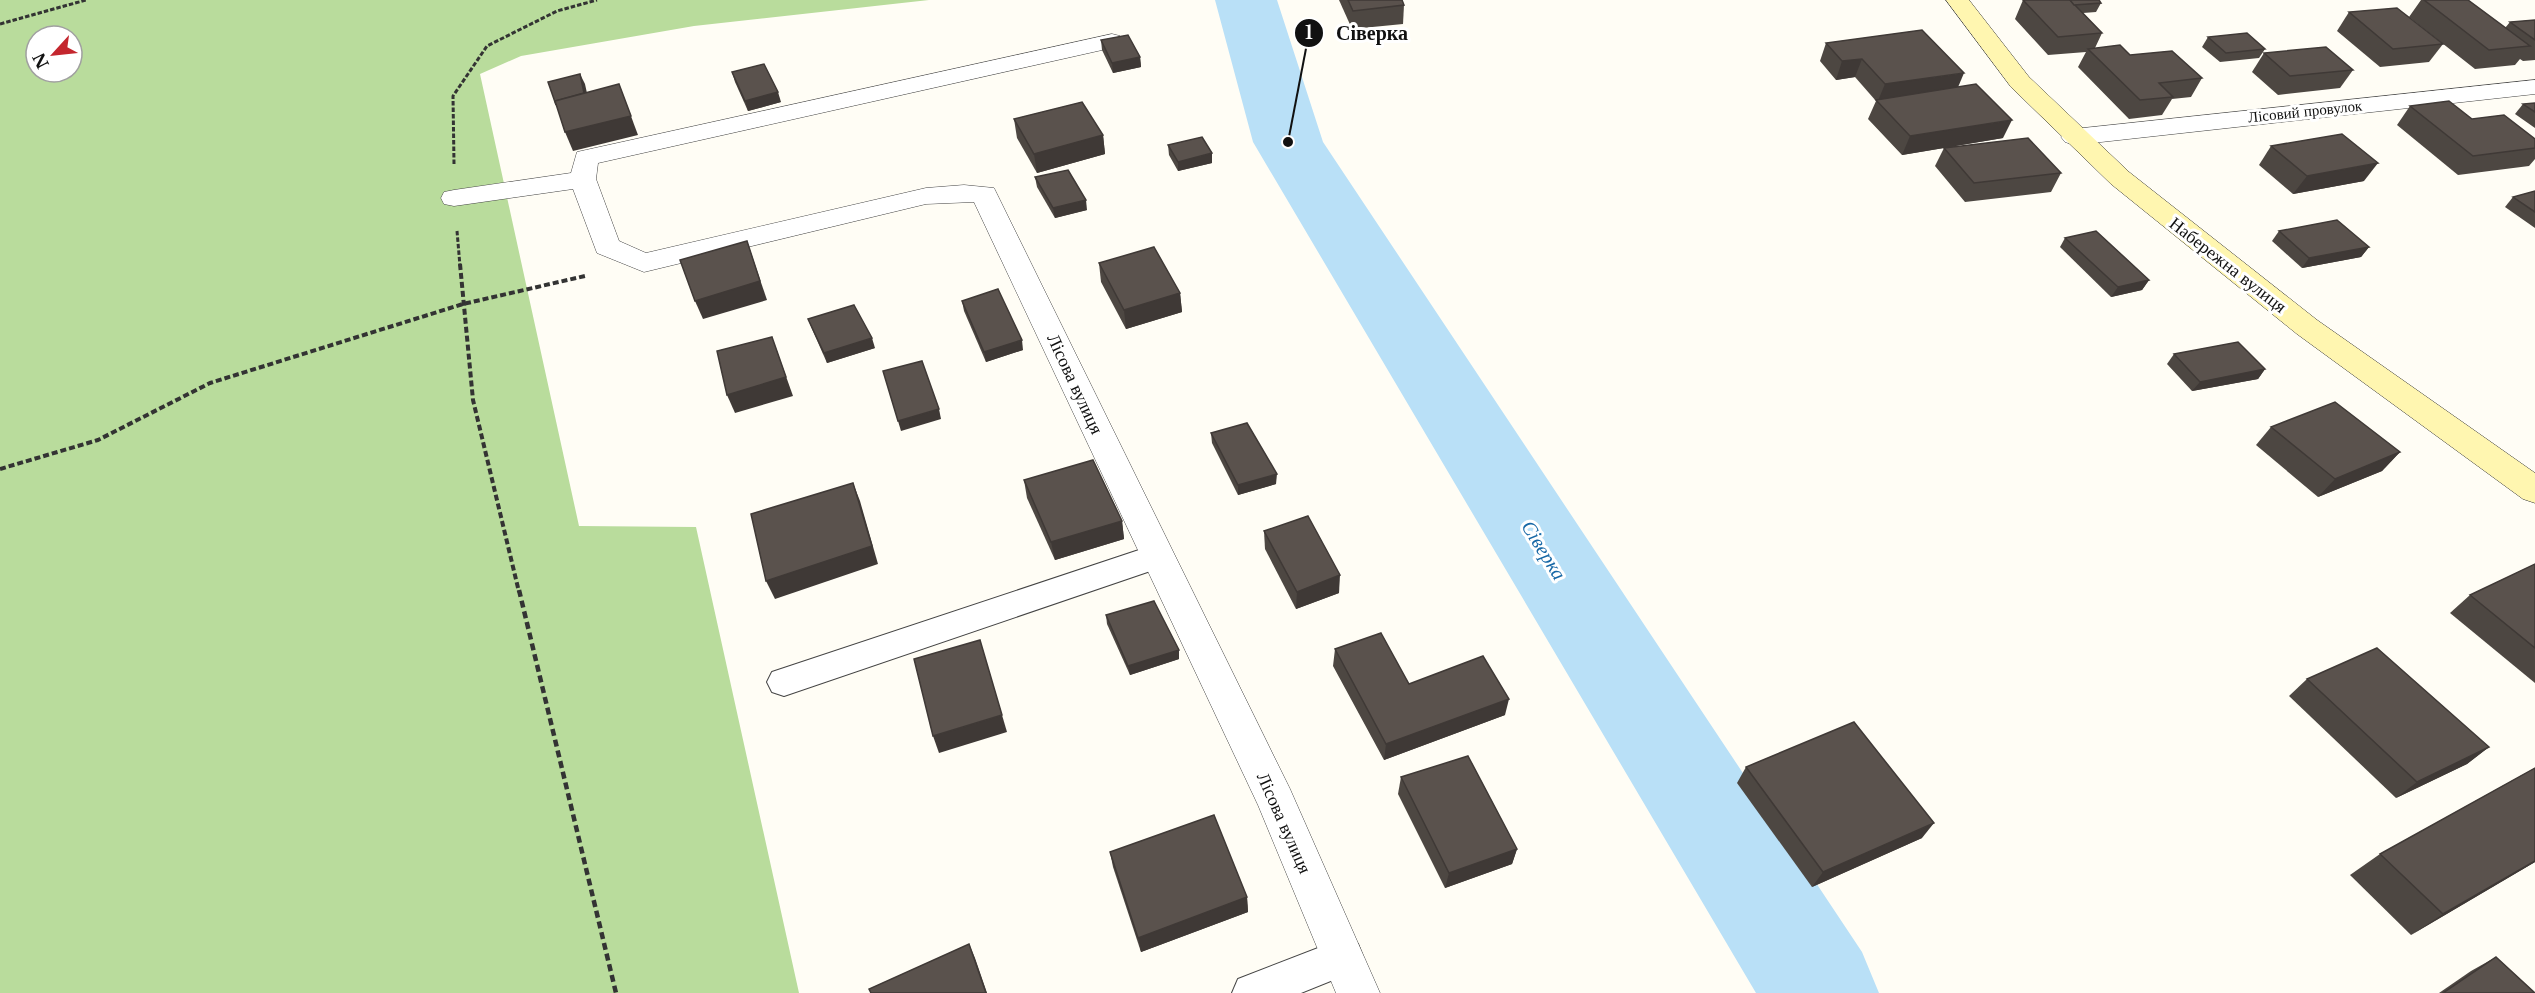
<svg xmlns="http://www.w3.org/2000/svg" width="2535" height="993" viewBox="0 0 2535 993" font-family="'Libre Baskerville',serif">
<rect width="100%" height="100%" fill="#fffdf5"/>
<path fill="#b9dc9c" fill-rule="evenodd" d="M0 0H929L694 26 521 56 480 74 579 526 696 527 799 993H0ZM36 36H72V72H36Z"/>
<g fill="none" stroke-linecap="round" stroke-linejoin="round">
<polygon fill="#b9e0f7" fill-rule="evenodd" points="1215,0 1277,0 1323,142 1862,952 1879,993 1756,993 1253,142"/>
<defs>
<g id="lane">
<polygon points="1157,544 1168,547 1173,556 1168,565 784,696 772,692 767,682 772,672"/>
<polygon points="1344,938 1358,944 1363,957 1358,970 1301,993 1232,993 1238,979"/>
</g>
<g id="street">
<polygon points="1112,34 1120,36 1124,41 1120,46 598,163 596,179 619,241 646,253 926,188 964,185 994,188 1290,789 1380,993 1336,993 1258,805 974,202 926,204 644,272 597,253 573,189 454,206 444,204 441,198 444,192 454,190 571,173 577,152 586,150"/>
<polygon points="2535,80 2535,94 2074,145 2065,142 2061,137 2065,132 2074,129"/>
</g>
<polygon id="secondary" points="1946,0 1969,0 2029,77 2129,172 2317,320 2535,473 2535,503 2523,499 2297,334 2111,184 2011,87"/>
</defs>
<use href="#lane" stroke="#444" stroke-width="2"/>
<use href="#street" stroke="#444" stroke-width="1"/>
<use href="#secondary" stroke="#333" stroke-width="1"/>
<g stroke="#333" stroke-width="3" stroke-dasharray="4.5 2" stroke-linecap="butt">
<polyline points="0,24 86,0"/>
<polyline points="454,164 453,96 487,46 557,11 597,0"/>
<polyline points="457,231 460,266"/>
</g>
<g stroke="#333" stroke-width="4" stroke-dasharray="6 3" stroke-linecap="butt">
<polyline points="460,264 473,400 519,592"/>
<polyline points="0,469 98,440 210,383 463,304 585,276"/>
</g>
<polyline stroke="#333" stroke-width="4.5" stroke-dasharray="7 4" stroke-linecap="butt" points="519,590 616,993"/>
<use href="#lane" fill="#fff" fill-rule="evenodd"/>
<use href="#street" fill="#fff" fill-rule="evenodd"/>
<use href="#secondary" fill="#fff6b0" fill-rule="evenodd"/>
</g>
<g fill="#4d4742">
<polygon points="1339,0 1402,0 1404,5 1403,24 1352,29"/>
<polygon points="2023,0 2101,3 2096,12 2083,13 2102,33 2095,48 2130,55 2202,78 2191,97 2172,99 2162,115 2129,119 2078,67 2086,52 2048,55 2015,19"/>
<polygon points="2421,0 2468,0 2505,28 2510,22 2535,20 2535,60 2523,61 2520,59 2515,65 2475,69 2409,17"/>
<polygon points="2349,12 2443,44 2429,62 2380,67 2337,31"/>
<polygon points="2208,37 2265,49 2259,58 2220,62 2202,47"/>
<polygon points="1101,40 1140,57 1141,67 1113,73 1102,50"/>
<polygon points="1826,43 1958,87 2003,138 1955,146 2061,173 2051,192 1965,202 1935,166 1944,148 1902,155 1868,119 1876,101 1855,77 1836,80 1820,61"/>
<polygon points="2264,53 2353,70 2340,88 2278,95 2252,72"/>
<polygon points="732,72 781,102 748,111 735,82"/>
<polygon points="2535,103 2535,128 2515,114 2523,104"/>
<polygon points="2410,106 2472,119 2535,139 2535,159 2529,166 2458,175 2397,125"/>
<polygon points="1014,119 1103,135 1105,154 1037,173 1017,138"/>
<polygon points="1168,145 1212,163 1178,171 1169,155"/>
<polygon points="2271,146 2364,181 2293,194 2259,165"/>
<polygon points="1035,177 1087,210 1055,218 1037,187"/>
<polygon points="2535,191 2535,228 2505,207 2513,197"/>
<polygon points="2279,231 2369,247 2361,257 2302,268 2272,241"/>
<polygon points="2065,238 2149,280 2142,290 2111,297 2060,247"/>
<polygon points="1099,263 1180,293 1182,312 1126,329 1101,282"/>
<polygon points="962,301 1023,350 986,362 964,311"/>
<polygon points="808,319 875,348 827,363 812,329"/>
<polygon points="2174,354 2265,369 2258,379 2192,391 2167,364"/>
<polygon points="2271,427 2400,452 2382,471 2318,497 2256,445"/>
<polygon points="1211,433 1276,484 1238,495 1212,443"/>
<polygon points="1024,480 1122,521 1124,539 1055,560 1027,498"/>
<polygon points="1264,531 1339,593 1296,609 1265,549"/>
<polygon points="2535,564 2535,683 2450,613 2470,595"/>
<polygon points="1106,615 1179,659 1130,675 1107,624"/>
<polygon points="1335,649 1409,684 1505,715 1384,760 1333,666"/>
<polygon points="2307,679 2489,747 2467,764 2396,798 2289,696"/>
<polygon points="1746,767 1922,838 1812,887 1737,783"/>
<polygon points="2535,768 2535,862 2411,935 2350,875 2380,854"/>
<polygon points="1401,777 1517,849 1512,864 1445,888 1398,794"/>
<polygon points="1110,852 1247,897 1248,912 1141,952 1113,867"/>
<polygon points="2496,957 2535,993 2439,993 2471,971"/>
</g>
<g fill="#3f3936">
<polygon points="1140,57 1141,67 1113,73 1112,63"/>
<polygon points="1862,59 1855,77 1836,80 1842,61"/>
<polygon points="1964,73 1956,92 1877,103 1885,84"/>
<polygon points="580,74 585,84 590,107 556,105"/>
<polygon points="619,84 638,135 573,151 565,132"/>
<polygon points="778,92 781,102 748,111 745,101"/>
<polygon points="2012,120 2003,138 1902,155 1910,136"/>
<polygon points="1103,135 1105,154 1037,173 1034,154"/>
<polygon points="1212,153 1212,163 1178,171 1178,162"/>
<polygon points="2378,163 2364,181 2293,194 2307,176"/>
<polygon points="1086,200 1087,210 1055,218 1053,208"/>
<polygon points="747,241 767,300 703,319 695,301"/>
<polygon points="2369,247 2361,257 2302,268 2309,258"/>
<polygon points="2149,280 2142,290 2111,297 2118,287"/>
<polygon points="1180,293 1182,312 1126,329 1124,310"/>
<polygon points="772,337 793,396 735,413 727,395"/>
<polygon points="872,338 875,348 827,363 824,353"/>
<polygon points="1022,340 1023,350 986,362 984,352"/>
<polygon points="2265,369 2258,379 2192,391 2200,382"/>
<polygon points="939,409 941,419 901,431 898,421"/>
<polygon points="2400,452 2382,471 2318,497 2335,479"/>
<polygon points="1277,474 1276,484 1238,495 1238,485"/>
<polygon points="853,483 860,501 878,564 775,599 766,581"/>
<polygon points="1122,521 1124,539 1055,560 1051,542"/>
<polygon points="1340,575 1339,593 1296,609 1297,592"/>
<polygon points="1179,650 1179,659 1130,675 1128,666"/>
<polygon points="1509,699 1505,715 1384,760 1386,744"/>
<polygon points="1002,715 1007,732 939,753 933,736"/>
<polygon points="2489,747 2467,764 2396,798 2417,782"/>
<polygon points="1934,823 1922,838 1812,887 1823,872"/>
<polygon points="1517,849 1512,864 1445,888 1449,873"/>
<polygon points="2535,861 2535,862 2411,935 2443,914"/>
<polygon points="1247,897 1248,912 1141,952 1138,938"/>
<polygon points="969,944 975,958 987,993 986,993"/>
</g>
<g fill="#5a524d" stroke="#3f3936" stroke-width="1.5">
<polygon points="1348,0 1402,0 1404,5 1353,11"/>
<polygon points="2023,0 2070,0 2102,33 2058,37"/>
<polygon points="2070,0 2099,0 2101,3 2074,5"/>
<polygon points="2424,0 2468,0 2530,46 2489,50"/>
<polygon points="2397,8 2443,44 2393,49 2349,12"/>
<polygon points="2535,20 2535,40 2510,22"/>
<polygon points="1922,30 1964,73 1885,84 1862,59 1842,61 1826,43"/>
<polygon points="2247,33 2265,49 2226,53 2208,37"/>
<polygon points="1128,35 1140,57 1112,63 1101,40"/>
<polygon points="2120,45 2130,55 2172,51 2202,78 2159,83 2173,97 2140,100 2088,49"/>
<polygon points="2326,47 2353,70 2290,76 2264,53"/>
<polygon points="764,64 778,92 745,101 732,72"/>
<polygon points="580,74 584,93 555,101 556,105 548,82"/>
<polygon points="619,84 631,116 565,132 555,101"/>
<polygon points="1976,84 2012,120 1910,136 1876,100"/>
<polygon points="2449,101 2472,119 2504,115 2535,139 2535,148 2473,156 2410,106"/>
<polygon points="1082,102 1103,135 1034,154 1014,119"/>
<polygon points="2535,103 2535,112 2523,104"/>
<polygon points="2342,134 2378,163 2307,176 2271,146"/>
<polygon points="1202,137 1212,153 1178,162 1168,145"/>
<polygon points="2028,138 2061,173 1974,183 1944,148"/>
<polygon points="1068,170 1086,200 1053,208 1035,177"/>
<polygon points="2535,191 2535,212 2513,197"/>
<polygon points="2337,220 2369,247 2309,258 2279,231"/>
<polygon points="2096,231 2149,280 2118,287 2065,238"/>
<polygon points="747,241 760,281 695,301 680,260"/>
<polygon points="1154,247 1180,293 1124,310 1099,263"/>
<polygon points="998,289 1022,340 984,352 962,301"/>
<polygon points="854,305 872,338 824,353 808,319"/>
<polygon points="772,337 786,377 727,395 717,351"/>
<polygon points="2238,342 2265,369 2200,382 2174,354"/>
<polygon points="922,361 939,409 898,421 883,371"/>
<polygon points="2335,402 2400,452 2335,479 2271,427"/>
<polygon points="1247,423 1277,474 1238,485 1211,433"/>
<polygon points="1093,460 1122,521 1051,542 1024,480"/>
<polygon points="853,483 872,546 766,581 751,514"/>
<polygon points="1308,516 1340,575 1297,592 1264,531"/>
<polygon points="2535,564 2535,648 2470,595"/>
<polygon points="1154,601 1179,650 1128,666 1106,615"/>
<polygon points="1381,633 1409,684 1483,656 1509,699 1386,744 1335,649"/>
<polygon points="980,640 1002,715 933,736 914,659"/>
<polygon points="2377,648 2489,747 2417,782 2307,679"/>
<polygon points="1854,722 1934,823 1823,872 1746,767"/>
<polygon points="1468,756 1517,849 1449,873 1401,777"/>
<polygon points="2535,768 2535,861 2443,914 2380,854"/>
<polygon points="1214,815 1247,897 1138,938 1110,852"/>
<polygon points="969,944 986,993 871,993 869,989"/>
<polygon points="2496,957 2535,993 2443,993"/>
</g>
<g text-anchor="middle" dominant-baseline="central" stroke-width="6" stroke-linejoin="round" paint-order="stroke">
<g font-size="15" fill="#111" stroke="#fff">
<text transform="translate(2305 111) rotate(-6)">Лісовий провулок</text>
</g>
<g font-size="18" fill="#111" stroke="#fff">
<text transform="translate(2228 265) rotate(38)">Набережна вулиця</text>
<text transform="translate(1075 384) rotate(65)">Лісова вулиця</text>
<text transform="translate(1284 823) rotate(66)">Лісова вулиця</text>
</g>
<g font-size="20" font-style="italic" fill="#1768a6" stroke="#fff">
<text transform="translate(1544 550) rotate(58)">Сіверка</text>
</g>
</g>
<path fill="none" stroke="#111" stroke-width="2" d="M1288 142L1309 33"/>
<g fill="#111" stroke="#fff" stroke-width="2">
<circle cx="1288" cy="142" r="6"/>
<circle cx="1309" cy="33" r="15"/>
</g>
<g font-size="18" text-anchor="middle" font-weight="bold" fill="#fff">
<text x="1309" y="39">1</text>
</g>
<g font-size="20" text-anchor="middle" font-weight="bold" fill="#111" stroke="#fff" stroke-width="6" stroke-linejoin="round" paint-order="stroke">
<text x="1372" y="40">Сіверка</text>
</g>
<g transform="translate(54 54) rotate(243)"><circle r="28" fill="#ffffff" stroke="#a0a0a0" stroke-width="1.5"/>
<path d="M0-4.5L10 22L0 15L-10 22Z" fill="#c4262e"/>
<text y="-9" font-size="16" font-weight="bold" text-anchor="middle" fill="#111111">N</text>
</g>
</svg>
